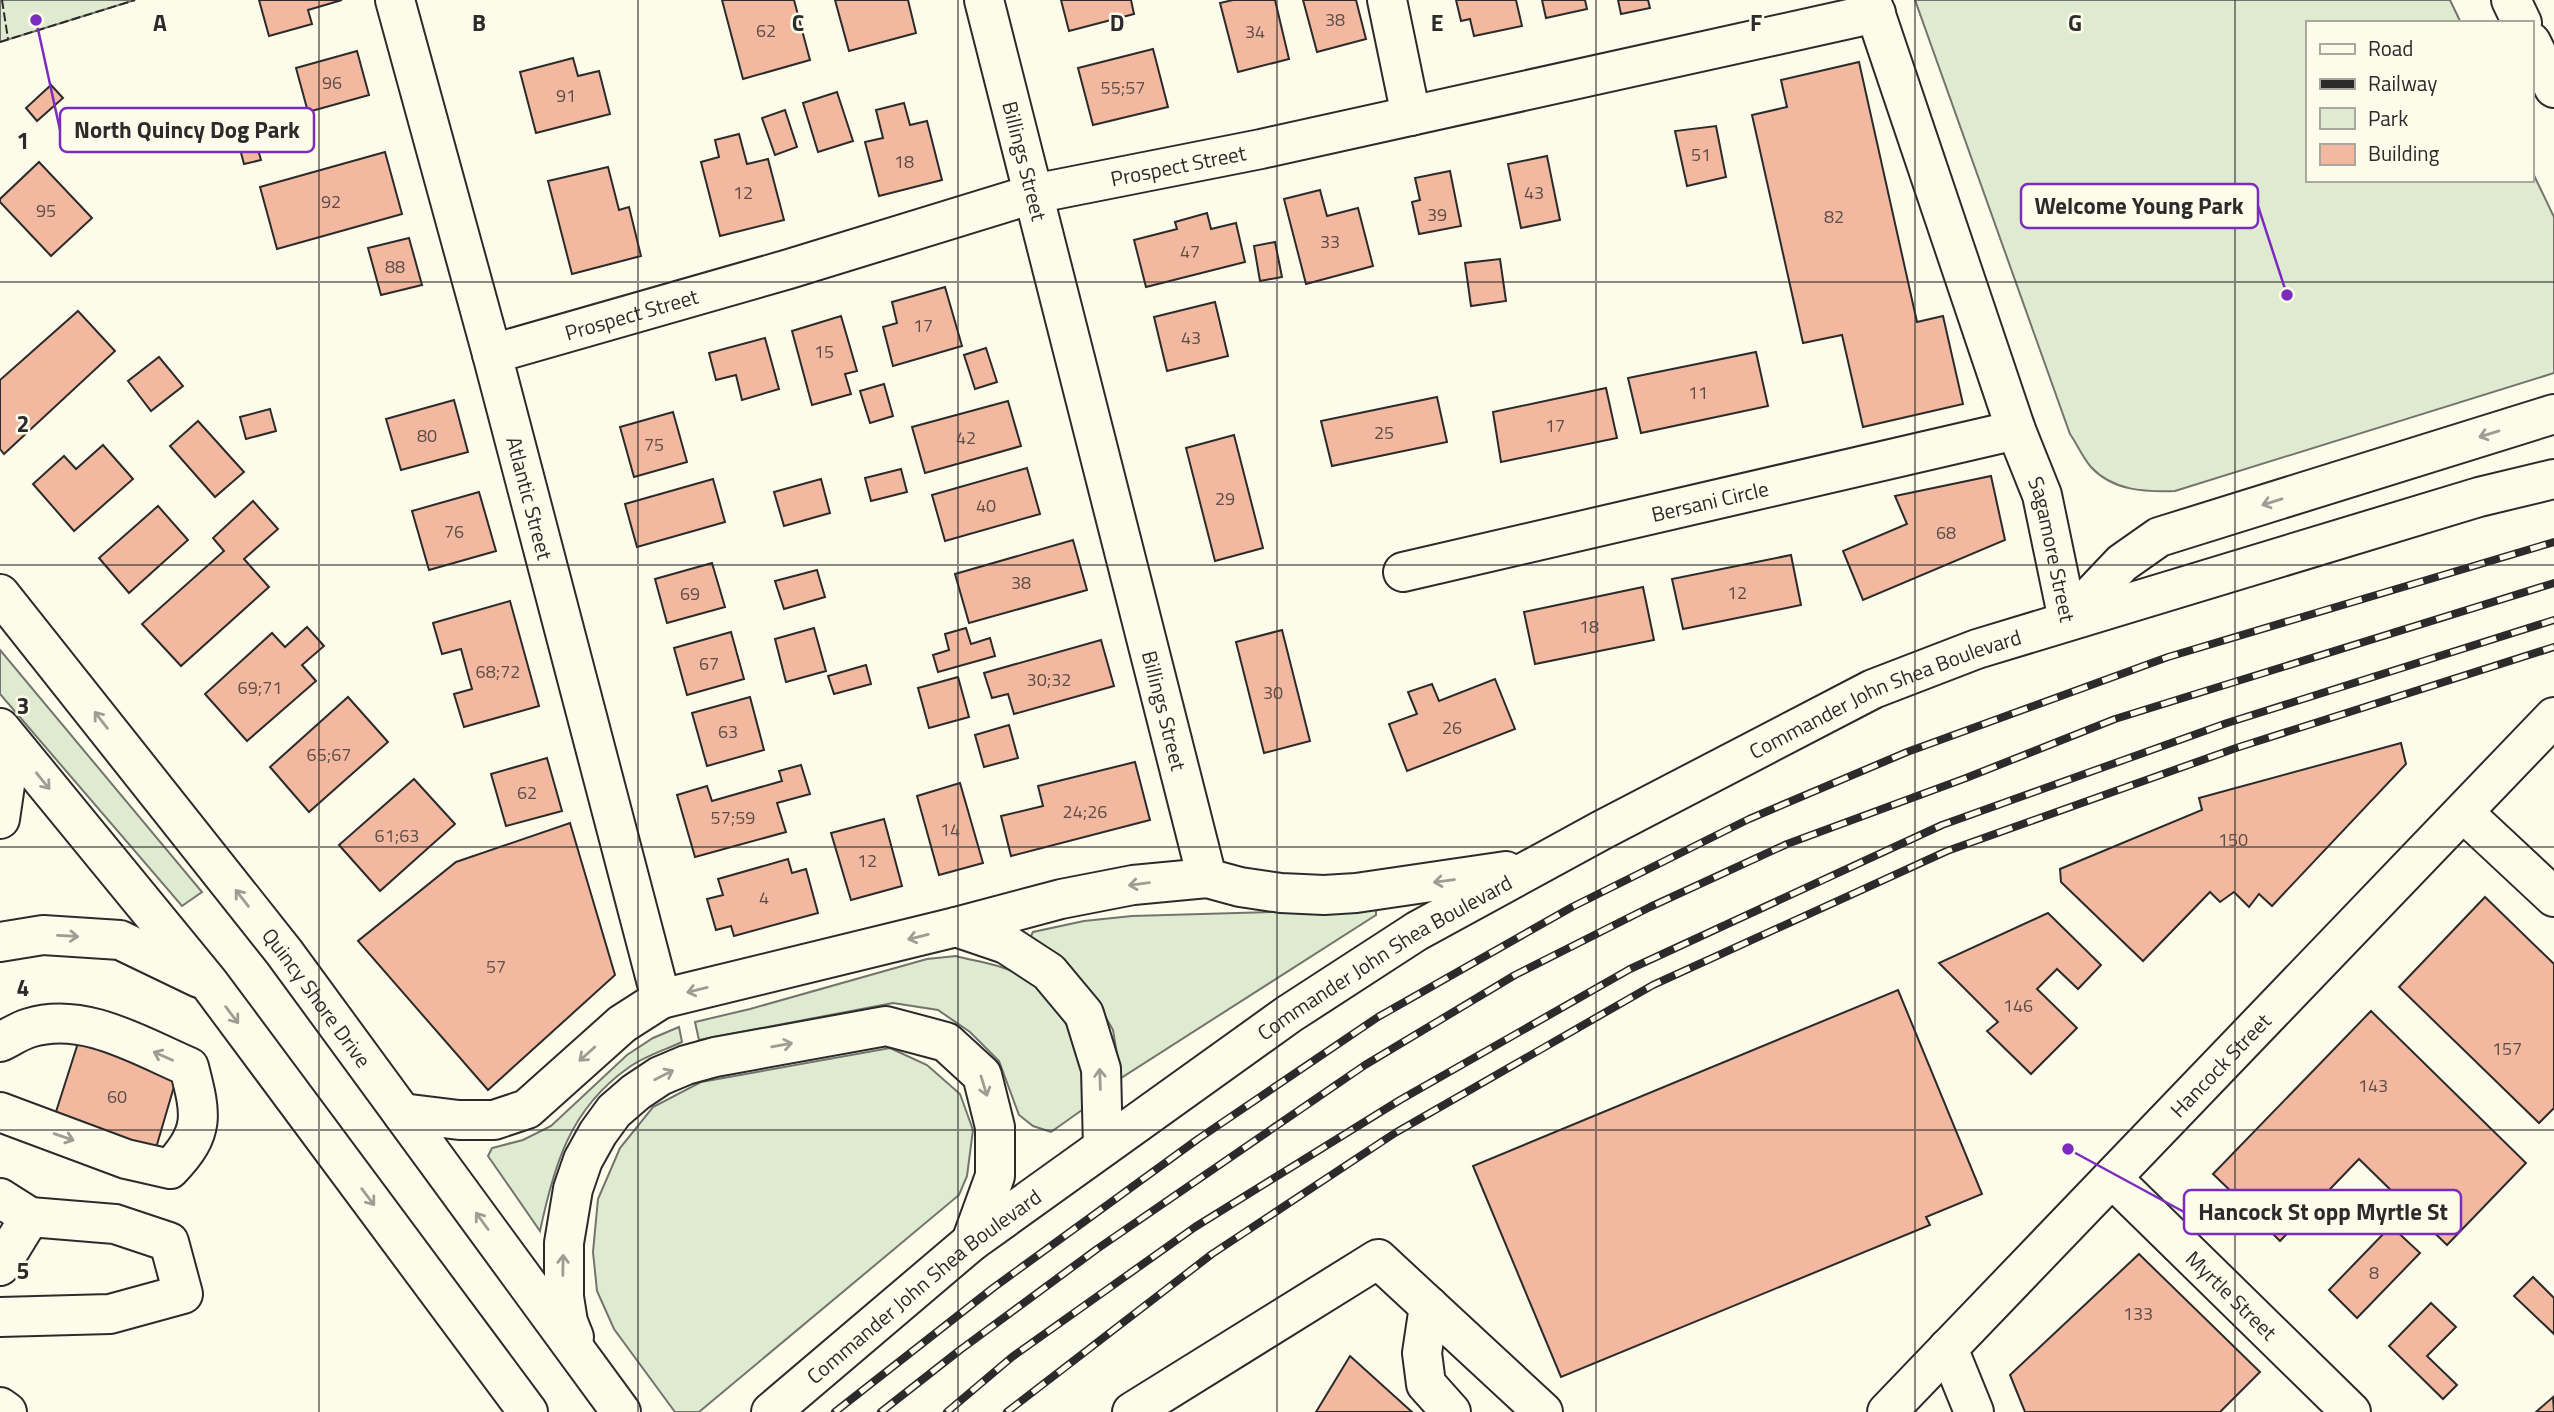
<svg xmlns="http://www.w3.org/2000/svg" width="2554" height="1412" viewBox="0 0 2554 1412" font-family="'Titillium Web',sans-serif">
<rect width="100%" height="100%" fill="#fdfbea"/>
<g fill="#deebd1" stroke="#74746e" stroke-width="2">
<polygon points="0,0 135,0 0,42"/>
<path d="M1915 0H2450L2461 23H2307V180H2531V169L2554 217V373L2175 491C2145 492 2113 491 2091 467 2083 458 2077 444 2070 434Z"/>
<polygon points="0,650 202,892 182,906 0,694"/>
<polygon points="1376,909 1376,915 1121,1078 1113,1030 1092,993 1059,956 1030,938 1033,932 1084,921 1132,916"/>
<path d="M956 956C978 962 1005 965 1024 977 1057 998 1079 1039 1084 1077 1085 1088 1083 1100 1082 1110L1051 1132 1033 1126 1019 1115 999 1061 970 1032 938 1010 893 1003 699 1040 695 1022 750 1009 927 959Z"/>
<path d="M679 1027 682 1042C665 1050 644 1056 628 1068 570 1109 554 1165 540 1231L488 1156 492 1148 523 1140 551 1126 627 1055 653 1038Z"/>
<polygon points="890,1048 927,1065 960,1094 973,1130 967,1176 959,1195 699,1412 675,1412 614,1329 597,1291 593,1252 598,1199 620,1148 653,1107 701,1082"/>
</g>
<g fill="#f2b8a0" stroke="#2b2b2b" stroke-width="2">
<polygon points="259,0 342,0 308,10 312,24 269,36"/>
<polygon points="722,0 794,0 810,60 743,79"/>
<polygon points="835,0 908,0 916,33 849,51"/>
<polygon points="1061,0 1131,0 1134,14 1069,31"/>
<polygon points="1233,0 1275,0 1289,59 1238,72 1220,3"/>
<polygon points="1303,0 1356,0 1366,39 1317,52"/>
<polygon points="1456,0 1516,0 1522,26 1474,36 1470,19 1461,21"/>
<polygon points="1542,0 1585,0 1587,9 1546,18"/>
<polygon points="1618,0 1648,0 1650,8 1621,14"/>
<polygon points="1153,49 1168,107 1093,125 1078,68"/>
<polygon points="357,51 369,95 308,112 296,68"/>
<polygon points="573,58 578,76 599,71 610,114 536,133 520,72"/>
<polygon points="1859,62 1917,322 1943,316 1963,404 1863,427 1842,335 1803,343 1752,115 1787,107 1781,80"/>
<polygon points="51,85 63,98 37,121 26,108"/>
<polygon points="837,92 853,141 818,152 803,103"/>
<polygon points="904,103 910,125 927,121 942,180 879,196 865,142 883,138 876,110"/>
<polygon points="785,110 797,147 775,155 762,118"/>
<polygon points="249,118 261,160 244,164 233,123"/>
<polygon points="1716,126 1726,177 1687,186 1675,131"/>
<polygon points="739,134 747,164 768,159 784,220 720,236 701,162 719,157 715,140"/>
<polygon points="385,152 402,214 277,249 260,187"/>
<polygon points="1547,156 1560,220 1521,228 1508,164"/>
<polygon points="39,162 92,218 51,256 0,202 0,199"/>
<polygon points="608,167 619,210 629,207 641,256 572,274 548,181"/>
<polygon points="1450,171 1461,226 1419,234 1412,202 1420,200 1415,178"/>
<polygon points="1320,190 1327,216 1358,208 1373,266 1306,284 1284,199"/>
<polygon points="1207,213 1211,229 1236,223 1245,262 1146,287 1134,240 1177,229 1175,222"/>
<polygon points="409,238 422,285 381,295 368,248"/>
<polygon points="1275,242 1282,277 1260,281 1254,246"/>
<polygon points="1500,259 1506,301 1471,306 1465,263"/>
<polygon points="945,287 962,346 893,366 883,327 897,323 892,302"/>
<polygon points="1215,302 1228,356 1167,371 1154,317"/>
<polygon points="78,311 115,351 4,454 0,449 0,380"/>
<polygon points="841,316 857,371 845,374 851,394 812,405 792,331"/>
<polygon points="765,338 779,389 742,400 736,375 716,380 709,353"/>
<polygon points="986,348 997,382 975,389 964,355"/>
<polygon points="1756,352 1768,406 1641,433 1628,378"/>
<polygon points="159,357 183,386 151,411 128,381"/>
<polygon points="884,384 893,416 870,423 860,391"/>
<polygon points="1606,388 1617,438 1501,462 1493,412"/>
<polygon points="1437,397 1447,442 1332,466 1321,421"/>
<polygon points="454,400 468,452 401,470 386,419"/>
<polygon points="1008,401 1021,446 925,473 912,427"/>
<polygon points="270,409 276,431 246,439 240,417"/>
<polygon points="673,412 687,462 634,477 620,427"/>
<polygon points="198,421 244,472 215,497 170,446"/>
<polygon points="1234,435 1263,548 1215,561 1186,448"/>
<polygon points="103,445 133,479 74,531 33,484 64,456 76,469"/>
<polygon points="1027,468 1040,514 945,541 932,495"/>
<polygon points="901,469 907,492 871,501 865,478"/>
<polygon points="1991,476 2005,540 1863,600 1843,551 1907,524 1895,496"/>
<polygon points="713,479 725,522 637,547 625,504"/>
<polygon points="821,479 830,513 784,526 774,492"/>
<polygon points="479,492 496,551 429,570 412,511"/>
<polygon points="253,501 278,529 244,559 269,587 181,666 142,624 224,551 213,538"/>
<polygon points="158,506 188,540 129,593 99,558"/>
<polygon points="1073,540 1087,590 969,623 955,574"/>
<polygon points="1791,555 1801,605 1683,629 1672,579"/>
<polygon points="712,563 725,607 667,623 655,579"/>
<polygon points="817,570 825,597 784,609 775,581"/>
<polygon points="1643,587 1654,640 1535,664 1524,612"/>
<polygon points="510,601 539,706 464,727 454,694 472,689 461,649 442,654 433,623"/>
<polygon points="307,627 324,646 302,665 316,681 247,741 205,694 272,633 285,647"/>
<polygon points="814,628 826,671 786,682 775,639"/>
<polygon points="966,628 971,644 990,638 995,656 938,672 933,655 949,650 945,634"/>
<polygon points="1282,630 1310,741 1264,753 1236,642"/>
<polygon points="731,632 744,679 687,695 674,648"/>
<polygon points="1101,640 1114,686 1014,714 1008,694 992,698 984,673"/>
<polygon points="866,665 871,684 834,694 828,676"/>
<polygon points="958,677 969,717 929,728 918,688"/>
<polygon points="1495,679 1515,729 1407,771 1389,724 1417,714 1408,692 1432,684 1439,701"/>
<polygon points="348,697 388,742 309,812 270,767"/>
<polygon points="750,697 764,750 707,766 692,713"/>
<polygon points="1009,725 1018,758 984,767 975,735"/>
<polygon points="2401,743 2406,764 2272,906 2259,894 2249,907 2234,892 2220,902 2210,892 2143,961 2061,882 2060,869 2202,810 2199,798"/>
<polygon points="547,758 562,811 506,826 491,774"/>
<polygon points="1135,762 1150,820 1011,856 1001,816 1043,806 1038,786"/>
<polygon points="801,765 810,794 777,803 786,832 695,857 677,795 707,786 712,801 782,781 779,771"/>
<polygon points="414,779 455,824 380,891 339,845"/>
<polygon points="960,783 983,863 939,875 917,796"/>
<polygon points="884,819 902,886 851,900 831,833"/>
<polygon points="570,823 615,975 488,1090 358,941 456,862"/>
<polygon points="788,859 792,873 806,869 818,913 734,936 731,926 716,930 707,899 723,895 718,879"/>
<polygon points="2485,897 2554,964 2554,1108 2539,1123 2399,987"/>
<polygon points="2048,913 2101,965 2078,989 2057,969 2037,989 2077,1028 2031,1074 1987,1031 1998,1022 1939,963"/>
<polygon points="1898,990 1982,1194 1926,1217 1930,1225 1561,1377 1473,1166"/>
<polygon points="2371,1011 2526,1163 2447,1245 2359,1159 2280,1241 2253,1214 2242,1226 2225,1210 2238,1198 2213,1174"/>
<polygon points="78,1043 178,1073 156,1148 54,1118"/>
<polygon points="2391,1226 2420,1253 2357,1318 2329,1290"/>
<polygon points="2139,1254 2260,1372 2220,1412 2025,1412 2010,1375"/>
<polygon points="2533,1277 2554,1298 2554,1334 2514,1296"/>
<polygon points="2431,1303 2456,1327 2427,1356 2457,1385 2443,1399 2389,1346"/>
<polygon points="1350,1356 1412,1412 1316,1412"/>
<polygon points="2553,1397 2554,1412 2536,1412"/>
</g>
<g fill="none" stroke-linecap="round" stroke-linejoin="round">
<defs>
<g id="minor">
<path id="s1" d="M395 0 492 354 661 999 956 927 1061 899 1133 885 1207 878 1240 887 1281 893 1324 895 1356 893 1506 871"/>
<path id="s2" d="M984 0 1207 878"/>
<polyline points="1387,0 1411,116"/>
<path id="s3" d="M1871 0 2016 430 2042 495 2068 620"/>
<polyline points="2511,0 2522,23"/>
<polyline points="2531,42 2554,88"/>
<path id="s4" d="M492 354 789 269 1033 194 1261 149 1876 13"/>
<path id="s5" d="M1403 572 2016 430"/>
<polyline points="2464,813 2554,897"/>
<polyline points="956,927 1006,944 1049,972 1084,1014 1101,1069 1103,1147"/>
<path d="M0 1042C9 1038 19 1031 29 1028 84 1011 140 1046 189 1067 201 1114 206 1132 170 1169L126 1159 0 1112"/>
<path id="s6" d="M2113 1179 2351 1412"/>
<polyline points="0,1198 30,1217"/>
<polyline points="0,1266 30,1217 115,1224 169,1242 183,1294 110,1314 0,1317"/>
<polyline points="1429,1306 1422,1353 1426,1384 1451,1412"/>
<polyline points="1948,1348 1974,1412"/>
<polyline points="0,1407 7,1412"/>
<path id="s7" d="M771 1412 971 1242 1289 1014 1417 931 1602 830 1873 689 1977 649 2479 497 2554 479"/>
<polyline points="1132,1412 1378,1259 1543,1412"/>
</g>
<g id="major">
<path id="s8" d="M0 594 284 952 621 1412"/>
<polyline points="2068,620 2122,563 2159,537 2554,414"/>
<polyline points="0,728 209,983 528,1412"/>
<polyline points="0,757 6,778 0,819"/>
<polyline points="0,942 43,935 120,940 199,978"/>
<polyline points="402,1113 459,1120 494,1120 527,1109 622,1024 661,999"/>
<polyline points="574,1337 568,1322 564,1297 564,1243 573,1189 583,1160 598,1133 614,1111 636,1092 660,1076 686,1065 715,1057 886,1026 946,1042 982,1075 995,1127 995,1176 971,1242"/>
<path id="s9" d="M1887 1412 2554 717"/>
</g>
</defs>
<use href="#minor" stroke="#2b2b2b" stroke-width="42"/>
<use href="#major" stroke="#2b2b2b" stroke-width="42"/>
<use href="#minor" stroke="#fdfbea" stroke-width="38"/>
<use href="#major" stroke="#fdfbea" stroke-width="38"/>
<defs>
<g id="rail">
<polyline points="835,1412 993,1288 1198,1139 1378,1017 1572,907 1749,819 1907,752 2168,657 2554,542"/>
<polyline points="881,1412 960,1350 1097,1249 1365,1065 1515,975 1650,907 1787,844 1966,778 2115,719 2554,583"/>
<polyline points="947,1412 1012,1357 1195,1227 1400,1100 1630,969 1942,825 2227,723 2554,620"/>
<polyline points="1007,1412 1212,1254 1395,1133 1653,985 1947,851 2236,748 2554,647"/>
</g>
</defs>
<use href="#rail" stroke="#2b2b2b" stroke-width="8"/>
<use href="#rail" stroke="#fdfbea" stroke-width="5" stroke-dasharray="16" stroke-linecap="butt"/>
<g stroke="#2b2b2b" stroke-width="2" stroke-dasharray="9 3.5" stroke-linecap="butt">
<polyline points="2,0 8,39"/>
<polyline points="0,42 135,0"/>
</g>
</g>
<defs><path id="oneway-shaft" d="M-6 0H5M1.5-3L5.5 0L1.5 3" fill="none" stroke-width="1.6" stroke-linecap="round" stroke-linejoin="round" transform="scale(1.75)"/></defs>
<g stroke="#9e9d94">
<use href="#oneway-shaft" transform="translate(2489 434) rotate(163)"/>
<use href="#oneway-shaft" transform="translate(2272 502) rotate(163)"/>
<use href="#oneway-shaft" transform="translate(101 720) rotate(-128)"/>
<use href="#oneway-shaft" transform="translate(43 781) rotate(51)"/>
<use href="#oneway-shaft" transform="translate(1444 881) rotate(173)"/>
<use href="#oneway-shaft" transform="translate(1139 884) rotate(173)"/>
<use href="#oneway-shaft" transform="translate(242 898) rotate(-128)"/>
<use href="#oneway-shaft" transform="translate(68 936) rotate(3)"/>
<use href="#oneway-shaft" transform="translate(918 937) rotate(166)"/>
<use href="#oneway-shaft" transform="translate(697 990) rotate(166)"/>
<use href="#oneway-shaft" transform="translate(232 1015) rotate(53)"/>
<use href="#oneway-shaft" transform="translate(782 1045) rotate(-10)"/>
<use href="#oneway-shaft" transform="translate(587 1054) rotate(138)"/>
<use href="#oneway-shaft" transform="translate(163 1056) rotate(-156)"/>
<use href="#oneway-shaft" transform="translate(664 1075) rotate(-27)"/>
<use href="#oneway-shaft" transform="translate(1100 1079) rotate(-92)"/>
<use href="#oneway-shaft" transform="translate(984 1086) rotate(73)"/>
<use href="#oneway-shaft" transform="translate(64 1137) rotate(19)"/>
<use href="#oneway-shaft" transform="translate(368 1197) rotate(53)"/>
<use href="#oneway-shaft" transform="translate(482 1221) rotate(-126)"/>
<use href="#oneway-shaft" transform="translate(563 1265) rotate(-89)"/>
</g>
<path fill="none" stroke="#2b2b2b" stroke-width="2" stroke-opacity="0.55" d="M319 0V1412M638 0V1412M958 0V1412M1277 0V1412M1596 0V1412M1915 0V1412M2235 0V1412M0 282H2554M0 565H2554M0 847H2554M0 1130H2554"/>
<g text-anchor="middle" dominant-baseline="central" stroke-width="5" stroke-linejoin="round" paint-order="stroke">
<g font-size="18" fill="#5d4e48">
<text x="1335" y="19">38</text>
<text x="766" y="30">62</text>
<text x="1255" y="31">34</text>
<text x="332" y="82">96</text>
<text x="1123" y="87">55;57</text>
<text x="566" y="95">91</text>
<text x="1701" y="154">51</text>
<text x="904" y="161">18</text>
<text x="743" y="192">12</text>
<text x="1534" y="192">43</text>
<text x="331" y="201">92</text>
<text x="46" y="210">95</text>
<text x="1437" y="214">39</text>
<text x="1834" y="216">82</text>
<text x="1330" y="241">33</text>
<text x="1190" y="251">47</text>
<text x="395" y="266">88</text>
<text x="923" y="325">17</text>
<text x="1191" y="337">43</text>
<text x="824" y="351">15</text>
<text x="1698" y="392">11</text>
<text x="1555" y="425">17</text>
<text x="1384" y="432">25</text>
<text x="427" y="435">80</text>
<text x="966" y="437">42</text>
<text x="654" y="444">75</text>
<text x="1225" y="498">29</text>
<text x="986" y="505">40</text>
<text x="454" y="531">76</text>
<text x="1946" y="532">68</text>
<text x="1021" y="582">38</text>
<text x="1737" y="592">12</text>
<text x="690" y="593">69</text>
<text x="1589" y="626">18</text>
<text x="709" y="663">67</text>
<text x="498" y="671">68;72</text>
<text x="1049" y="679">30;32</text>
<text x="260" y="687">69;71</text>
<text x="1273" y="692">30</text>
<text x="1452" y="727">26</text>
<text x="728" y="731">63</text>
<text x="329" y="754">65;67</text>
<text x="527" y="792">62</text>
<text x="1085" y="811">24;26</text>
<text x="733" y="817">57;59</text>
<text x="950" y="829">14</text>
<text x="397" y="835">61;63</text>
<text x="2233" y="839">150</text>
<text x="867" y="860">12</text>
<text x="764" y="897">4</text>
<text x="496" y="966">57</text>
<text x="2018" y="1005">146</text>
<text x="2507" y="1048">157</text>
<text x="2373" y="1085">143</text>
<text x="117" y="1096">60</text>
<text x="2374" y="1272">8</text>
<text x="2138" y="1313">133</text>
</g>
<g font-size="21" fill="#2b2b2b" stroke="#fdfbea">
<text stroke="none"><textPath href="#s2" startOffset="166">Billings Street</textPath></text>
<text stroke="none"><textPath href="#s4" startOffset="712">Prospect Street</textPath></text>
<text stroke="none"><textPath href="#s4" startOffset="145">Prospect Street</textPath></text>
<text stroke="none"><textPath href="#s1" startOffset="516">Atlantic Street</textPath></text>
<text stroke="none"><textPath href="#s5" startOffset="315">Bersani Circle</textPath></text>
<text stroke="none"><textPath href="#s3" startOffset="579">Sagamore Street</textPath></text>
<text stroke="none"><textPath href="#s7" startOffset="1332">Commander John Shea Boulevard</textPath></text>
<text stroke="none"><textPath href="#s2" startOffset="733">Billings Street</textPath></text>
<text stroke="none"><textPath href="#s7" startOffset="765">Commander John Shea Boulevard</textPath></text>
<text stroke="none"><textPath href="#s8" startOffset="513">Quincy Shore Drive</textPath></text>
<text stroke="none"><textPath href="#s9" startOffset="481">Hancock Street</textPath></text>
<text stroke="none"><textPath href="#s7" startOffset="198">Commander John Shea Boulevard</textPath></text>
<text stroke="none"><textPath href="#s6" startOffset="166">Myrtle Street</textPath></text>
</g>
</g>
<g font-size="23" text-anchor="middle" font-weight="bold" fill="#2b2b2b" stroke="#fdfbea" stroke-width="5" stroke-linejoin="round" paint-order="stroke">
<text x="160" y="31">A</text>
<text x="479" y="31">B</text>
<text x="798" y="31">C</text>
<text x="1117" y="31">D</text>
<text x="1437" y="31">E</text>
<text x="1756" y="31">F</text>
<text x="2075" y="31">G</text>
<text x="23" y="149">1</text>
<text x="23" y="432">2</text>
<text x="23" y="714">3</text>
<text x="23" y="996">4</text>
<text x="23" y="1279">5</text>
</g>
<path fill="none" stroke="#7b2cbf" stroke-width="2.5" d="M36 20L60 130M2287 295L2258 206M2068 1149L2184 1212"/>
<g fill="#7b2cbf" stroke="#fdfbea" stroke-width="2.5">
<circle cx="36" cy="20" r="7"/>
<circle cx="2287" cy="295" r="7"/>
<circle cx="2068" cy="1149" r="7"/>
</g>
<g fill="#fdfbea" stroke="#7b2cbf" stroke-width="2.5">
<rect x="60" y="108" width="254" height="44" rx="7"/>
<rect x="2021" y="184" width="237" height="44" rx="7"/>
<rect x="2184" y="1190" width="277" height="44" rx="7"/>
</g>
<g font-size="23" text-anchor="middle" font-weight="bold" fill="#2b2b2b">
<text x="187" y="138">North Quincy Dog Park</text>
<text x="2139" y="214">Welcome Young Park</text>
<text x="2323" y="1220">Hancock St opp Myrtle St</text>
</g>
<rect x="2306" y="21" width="228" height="161" fill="#fdfbea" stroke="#a9a89e" stroke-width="2"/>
<rect x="2320" y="44" width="35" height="10" fill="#fdfbea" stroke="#a9a89e" stroke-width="2"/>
<text x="2368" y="56" font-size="21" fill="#2b2b2b">Road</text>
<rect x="2320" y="79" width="35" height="10" fill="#2b2b2b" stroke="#a9a89e" stroke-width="2"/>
<text x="2368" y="91" font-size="21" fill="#2b2b2b">Railway</text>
<rect x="2320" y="108" width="35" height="21" fill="#deebd1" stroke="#a9a89e" stroke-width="2"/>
<text x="2368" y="126" font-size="21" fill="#2b2b2b">Park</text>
<rect x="2320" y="144" width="35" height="21" fill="#f2b8a0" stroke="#a9a89e" stroke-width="2"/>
<text x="2368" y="161" font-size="21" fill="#2b2b2b">Building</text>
</svg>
